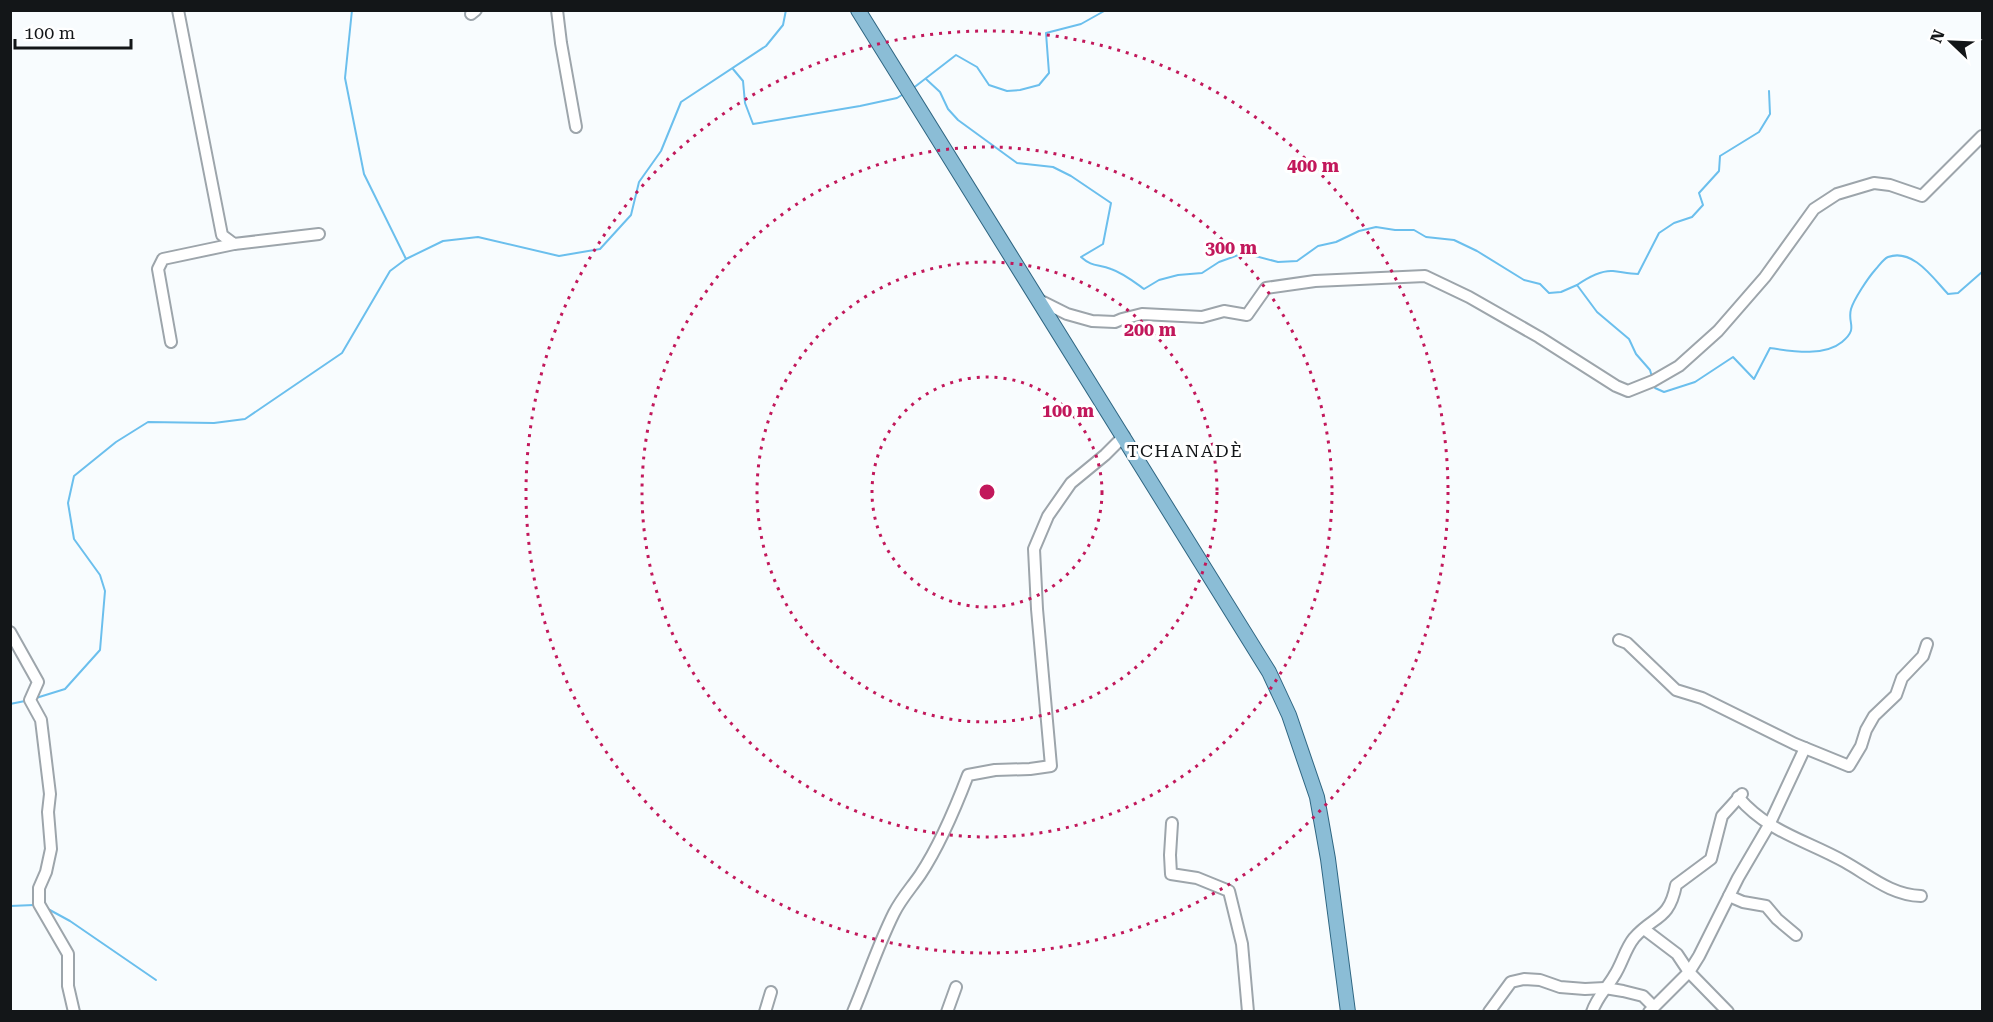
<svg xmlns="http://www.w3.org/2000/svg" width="1993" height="1022" viewBox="0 0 1993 1022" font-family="'Roboto Serif',serif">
<rect width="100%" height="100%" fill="#f8fcfe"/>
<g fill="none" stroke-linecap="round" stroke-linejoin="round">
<g stroke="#6bbfed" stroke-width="2">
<polyline points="352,10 345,78 364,174 406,259"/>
<polyline points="733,69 743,81 745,103 753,124 860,106 897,98 905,93"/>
<path d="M926 79 940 92 948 109 958 120 1017 163 1053 167 1071 176 1111 203 1103 244 1081 257C1092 267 1098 264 1111 269 1123 273 1133 281 1144 289L1159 280 1178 275 1202 273 1219 262 1244 253 1278 262 1297 261 1318 246 1336 242 1359 231 1376 227 1395 230H1414L1426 237 1454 240 1477 251 1524 280 1540 284 1549 293 1561 292 1577 285 1597 312 1629 339 1636 354 1650 370 1652 377"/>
<polyline points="912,89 956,55 977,67 989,85 1007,91 1020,90 1039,85 1049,73 1046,33 1081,24 1106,10"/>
<path d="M1577 285C1587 278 1600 270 1613 271 1622 272 1629 274 1638 274L1659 233 1674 223 1692 217 1703 205 1699 193 1719 171 1720 156 1759 132 1770 114 1769 91"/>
<path d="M1654 385 1655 388 1664 392 1695 382 1733 357 1754 379 1770 348C1791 351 1824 357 1842 342 1859 328 1847 324 1851 309 1854 299 1868 278 1875 270 1879 266 1883 259 1888 257 1913 248 1933 278 1948 294L1958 293 1982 272"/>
<polyline points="36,698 65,689 100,650 105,591 100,575 74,539 68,503 74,476 116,442 148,422 214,423 245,419 342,353 390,271 406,259 443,241 478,237 559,256 600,249 631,215 639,182 661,151 681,102 766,46 783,25 786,10"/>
<polyline points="10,704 25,701"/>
<polyline points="10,906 34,905"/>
<polyline points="48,909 70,921 156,980"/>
</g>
<defs>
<g id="minor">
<polyline points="178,10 222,235 234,244 319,234"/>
<polyline points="557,10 561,43 576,127"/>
<polyline points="471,14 476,10"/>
<polyline points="1039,300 1067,314 1092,321 1115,322 1122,319 1142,314 1202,317 1224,311 1247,315 1266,288 1315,281 1425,276 1469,297 1539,337 1616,386 1628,391 1653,381 1679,366 1718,331 1765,277 1814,209 1837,194 1874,183 1890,185 1922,196 1982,136"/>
<polyline points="171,342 158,269 163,259 234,244"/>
<polyline points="10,632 38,682 30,700 41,720 50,794 48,812 51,849 46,872 39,888 39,904 68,954 68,986 74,1012"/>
<polyline points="1619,640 1627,643 1676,690 1702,698 1795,744 1849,766 1861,746 1866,730 1874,716 1896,695 1902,678 1923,656 1927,644"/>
<path d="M1738 797C1769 833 1806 840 1845 862 1870 876 1891 895 1921 896"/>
<polyline points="1172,823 1170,855 1171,874 1197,878 1229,891 1242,944 1248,1012"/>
<polyline points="1729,896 1743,902 1766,906 1777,919 1796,935"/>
<polyline points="1644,929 1677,954 1689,972 1728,1012"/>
<polyline points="765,1012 771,992"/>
<path d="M853 1012C867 979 878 945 894 913 901 899 911 888 920 875 940 845 955 809 968 775L995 770 1030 769 1051 766 1037 609 1034 549 1048 516 1071 483 1105 455 1124 436"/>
<polyline points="947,1012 956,987"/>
<polyline points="1489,1012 1511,982 1524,979 1540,980 1560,987 1585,989 1605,988 1623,991 1643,996 1653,1006"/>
<path d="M1592 1012C1597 997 1607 988 1614 976 1622 964 1625 949 1634 938 1654 915 1669 921 1676 885L1711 859 1722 816 1742 794"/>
<polyline points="1649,1012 1689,972 1699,956 1738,878 1769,825 1805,748"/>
</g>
<polyline id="major" points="858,10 1269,672 1289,715 1317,797 1328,859 1348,1012"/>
</defs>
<use href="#minor" stroke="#9da5ab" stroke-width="14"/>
<use href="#major" stroke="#2f6682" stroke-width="16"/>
<use href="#minor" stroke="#fff" stroke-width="10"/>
<use href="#major" stroke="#8bbdd6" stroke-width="14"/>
</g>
<g fill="none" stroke="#c2185b" stroke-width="3" stroke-dasharray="3 6">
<circle cx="987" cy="492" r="115"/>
<circle cx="987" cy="492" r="230"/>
<circle cx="987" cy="492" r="345"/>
<circle cx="987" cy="492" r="461"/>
</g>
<g text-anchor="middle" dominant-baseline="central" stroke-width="6" stroke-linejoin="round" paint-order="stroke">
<g font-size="18" letter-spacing="1.5" fill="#131618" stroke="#fff">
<text x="1185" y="450">TCHANADÈ</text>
</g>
</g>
<circle cx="987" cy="492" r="9" fill="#c2185b" stroke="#fff" stroke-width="3"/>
<g font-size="18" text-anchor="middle" font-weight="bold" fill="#c2185b" stroke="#fff" stroke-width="6" stroke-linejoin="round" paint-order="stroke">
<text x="1313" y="172">400 m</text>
<text x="1231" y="254">300 m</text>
<text x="1150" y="336">200 m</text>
<text x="1068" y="417">100 m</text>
</g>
<rect width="1993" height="1022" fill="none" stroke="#131618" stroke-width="24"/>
<g transform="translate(1951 42) rotate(293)" stroke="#ffffff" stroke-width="4.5" paint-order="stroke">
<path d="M0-4.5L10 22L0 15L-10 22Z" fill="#131618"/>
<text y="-9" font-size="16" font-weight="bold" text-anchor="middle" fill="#131618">N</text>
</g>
<path d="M15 39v9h116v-9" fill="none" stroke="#131618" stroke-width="3"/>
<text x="24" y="39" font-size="18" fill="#131618" stroke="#ffffff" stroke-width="4.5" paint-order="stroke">100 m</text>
</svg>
